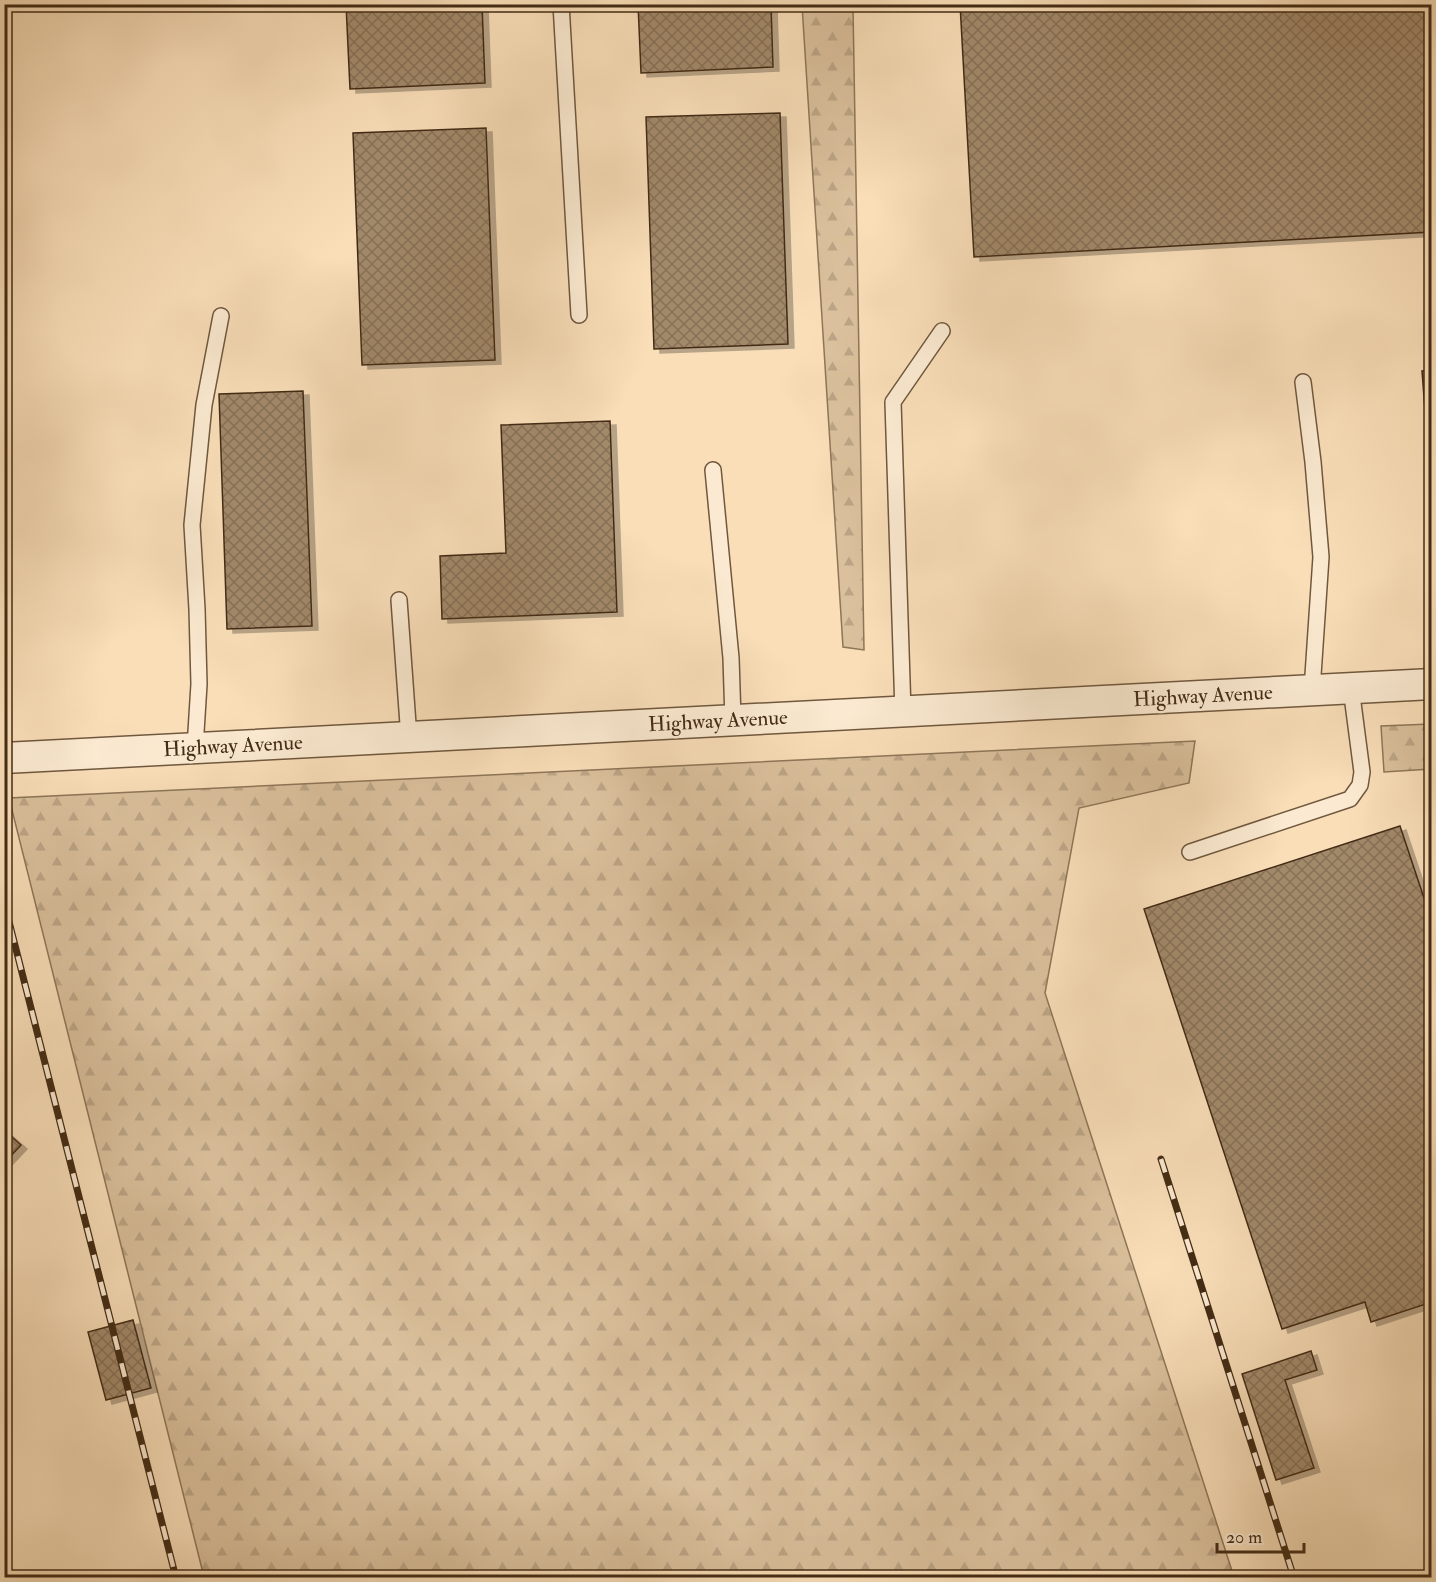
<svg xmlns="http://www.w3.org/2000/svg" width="1436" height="1582" viewBox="0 0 1436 1582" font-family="'IM FELL Double Pica',serif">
<defs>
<pattern id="forest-firs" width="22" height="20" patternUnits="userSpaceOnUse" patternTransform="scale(1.5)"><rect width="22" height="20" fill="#dac09c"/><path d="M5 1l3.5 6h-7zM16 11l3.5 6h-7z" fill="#bca586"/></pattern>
<pattern id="building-cross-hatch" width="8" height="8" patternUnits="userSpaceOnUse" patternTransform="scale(1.5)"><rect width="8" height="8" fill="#a2896a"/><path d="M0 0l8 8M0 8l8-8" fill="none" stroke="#867056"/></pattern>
<filter id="shadow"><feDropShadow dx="6" dy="4" stdDeviation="0" flood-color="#0004"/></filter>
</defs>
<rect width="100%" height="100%" fill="#f9deb8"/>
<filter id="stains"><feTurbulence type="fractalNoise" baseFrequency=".00333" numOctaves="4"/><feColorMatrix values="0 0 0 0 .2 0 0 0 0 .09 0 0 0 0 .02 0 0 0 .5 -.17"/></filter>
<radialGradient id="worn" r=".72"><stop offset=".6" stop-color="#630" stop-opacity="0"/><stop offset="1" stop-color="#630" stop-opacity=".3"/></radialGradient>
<g fill="url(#forest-firs)" stroke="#8e7658" stroke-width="1.5">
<polygon points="802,5 875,5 853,8 864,650 843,647"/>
<polygon points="1431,724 1431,769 1384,772 1381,726"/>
<polygon points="1195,741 1189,783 1079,808 1045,993 1234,1577 204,1577 9,798"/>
</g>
<g fill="url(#building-cross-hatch)" stroke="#432c15" stroke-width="1.5" filter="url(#shadow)">
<polygon points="346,4 482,4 485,83 350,89"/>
<polygon points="638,4 771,4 773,67 641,73"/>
<polygon points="960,4 1432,4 1432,232 974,257"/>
<polygon points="780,113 788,344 654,349 646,117"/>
<polygon points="486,128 495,360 362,365 353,133"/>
<polygon points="1432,370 1432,437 1427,437 1422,371"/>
<polygon points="303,391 312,626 227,629 219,394"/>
<polygon points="610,421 617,612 442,619 440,556 506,553 501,425"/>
<polygon points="1400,826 1425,901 1432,899 1432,1302 1371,1322 1365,1302 1282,1329 1144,909"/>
<polygon points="4,1130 21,1145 4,1163"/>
<polygon points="133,1320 151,1388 106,1400 88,1332"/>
<polygon points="1311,1351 1317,1370 1285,1380 1314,1468 1276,1480 1242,1374"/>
<polygon points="161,1572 162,1578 138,1578"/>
</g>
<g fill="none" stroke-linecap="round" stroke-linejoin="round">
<defs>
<g id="service">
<polyline points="561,4 579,315"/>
<polyline points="1303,382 1313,462 1321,557 1312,690"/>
<polyline points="713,470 731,658 733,720"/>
<polyline points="399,600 409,738"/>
<polyline points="903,712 893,402 942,331"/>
<polyline points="195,748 199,684 197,609 192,525 204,405 221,316"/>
<polyline points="1190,852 1350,799 1360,785 1362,772 1351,688"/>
</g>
<polyline id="minor" points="4,758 1432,684"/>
</defs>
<use href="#service" stroke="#70583e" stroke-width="18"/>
<use href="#minor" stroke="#70583e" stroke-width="33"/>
<use href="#service" stroke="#fbead1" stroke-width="15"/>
<use href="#minor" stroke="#fbead1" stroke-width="30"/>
<defs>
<g id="rail">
<polyline points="4,902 176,1578"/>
<polyline points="1161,1159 1294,1578"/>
</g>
</defs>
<use href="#rail" stroke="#432c15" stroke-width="7"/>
<use href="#rail" stroke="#fbead1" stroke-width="4.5" stroke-dasharray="14" stroke-linecap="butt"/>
</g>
<g text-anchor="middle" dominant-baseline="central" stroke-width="4.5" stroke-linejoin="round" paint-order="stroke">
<g font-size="21" fill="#432c15" stroke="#fbead1">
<text transform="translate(1203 696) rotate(-3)">Highway Avenue</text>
<text transform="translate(718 721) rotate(-3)">Highway Avenue</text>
<text transform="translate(233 746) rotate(-3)">Highway Avenue</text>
</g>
</g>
<rect width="1436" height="1582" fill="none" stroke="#f9deb8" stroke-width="24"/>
<rect x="6" y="6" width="1424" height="1570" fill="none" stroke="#432c15" stroke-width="3"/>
<rect x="12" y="12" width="1412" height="1558" fill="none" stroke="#432c15" stroke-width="1.5"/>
<path d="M1217 1543v9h87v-9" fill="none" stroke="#432c15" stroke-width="3"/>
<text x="1226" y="1543" font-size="18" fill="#432c15" stroke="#fbead1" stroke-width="4.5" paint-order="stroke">20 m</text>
<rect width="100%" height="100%" filter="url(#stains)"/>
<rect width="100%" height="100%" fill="url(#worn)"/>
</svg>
